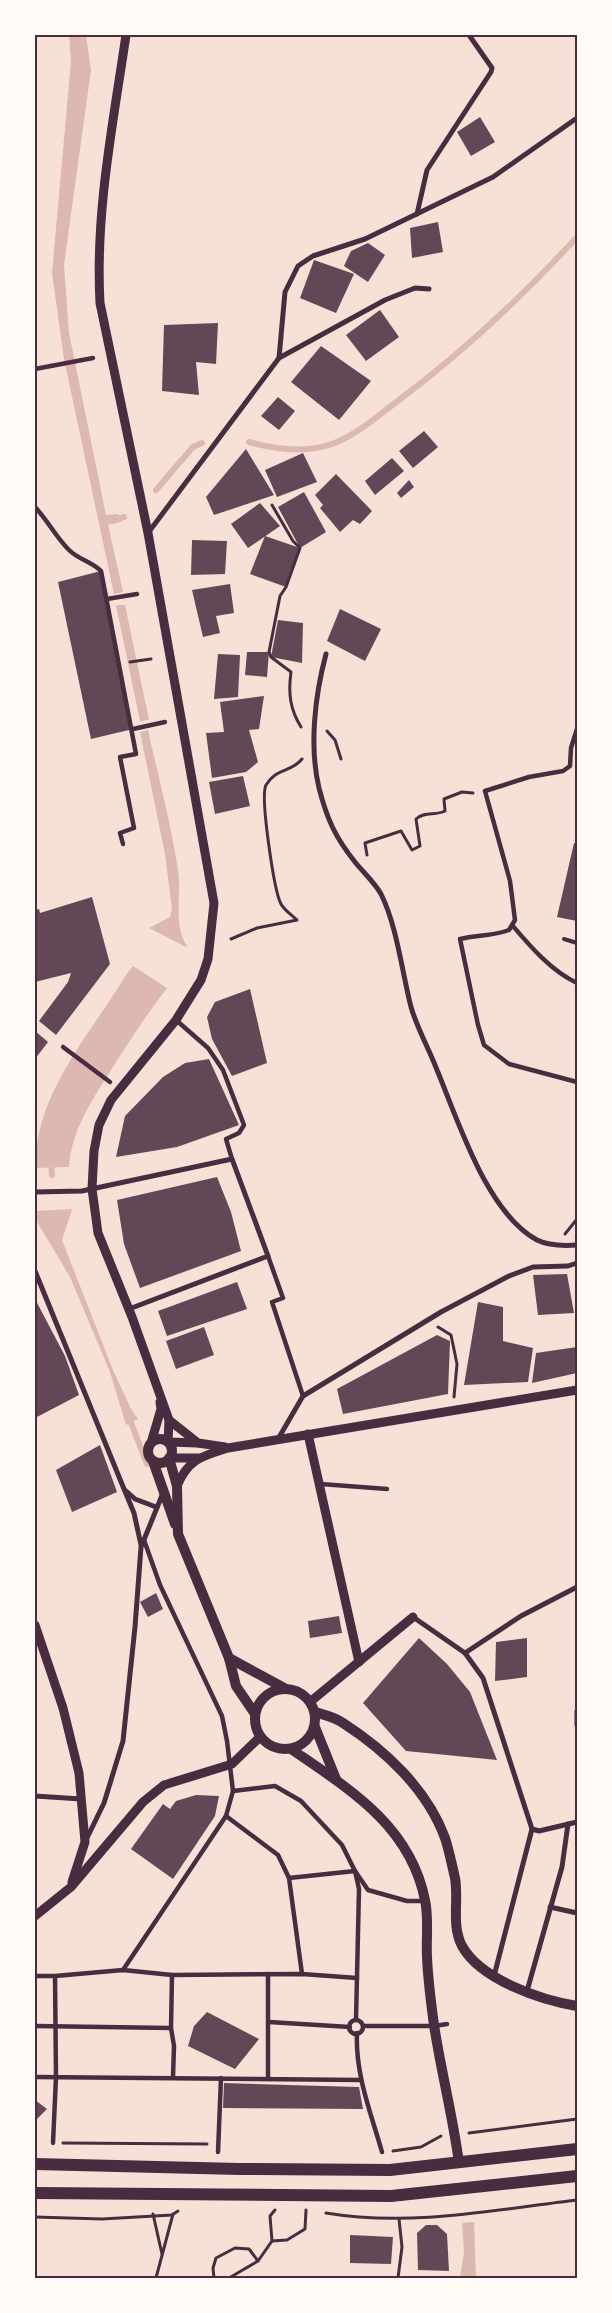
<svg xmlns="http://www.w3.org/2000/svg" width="612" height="2313" viewBox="0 0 612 2313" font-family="'Libre Baskerville',serif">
<rect width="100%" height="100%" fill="#f7e1d7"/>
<g fill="#dcb8b0">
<polygon points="69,35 86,35 91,70 64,265 69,333 106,515 118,514 122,521 108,525 123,592 114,594 64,359 52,273 71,61"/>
<polygon points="116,605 125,605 149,720 140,721"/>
<path d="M148 730C158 776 171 823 178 870 182 898 172 923 188 948L149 928 170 917 172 909 165 854 140 732Z"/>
<path d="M133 966 167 988C147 1014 130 1040 113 1067 93 1099 72 1128 69 1167L35 1168C35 1093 90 1035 126 975Z"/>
<polygon points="72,1209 62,1240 113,1370 131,1409 138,1419 126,1425 110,1372 70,1277 36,1220 35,1211"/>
<polygon points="474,2222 476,2278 460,2278 464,2252 462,2223"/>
</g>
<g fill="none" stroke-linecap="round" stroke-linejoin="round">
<g stroke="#dcb8b0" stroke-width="6">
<path d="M249 442C274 449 306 453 332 444 355 436 375 418 395 403 461 354 521 298 577 237"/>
<polyline points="156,490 193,447 202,443"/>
<polyline points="113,521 124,517"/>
<polyline points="51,1161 52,1175"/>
<polyline points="128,1415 147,1464"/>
</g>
</g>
<g fill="#644757">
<polygon points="480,117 495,142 471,156 457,132"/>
<polygon points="438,222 443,252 412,258 410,228"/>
<polygon points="368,243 385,255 368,282 344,266 351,251"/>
<polygon points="314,260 354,274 336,313 300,298"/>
<polygon points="380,310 399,337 366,361 346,335"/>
<polygon points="218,323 216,364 196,362 199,395 162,391 164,325"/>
<polygon points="321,346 371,381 339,420 291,382"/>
<polygon points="278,397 295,411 279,430 261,416"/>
<polygon points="424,431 438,447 413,468 399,451"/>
<polygon points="246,449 274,495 214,515 206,497"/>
<polygon points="303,453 317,482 277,497 265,470"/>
<polygon points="392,458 404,471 375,495 365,481"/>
<polygon points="336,474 372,511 360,524 353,520 340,532 320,508 323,505 315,495"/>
<polygon points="409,480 414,487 401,498 397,493"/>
<polygon points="304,492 326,532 300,548 278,507"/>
<polygon points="260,503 280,526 248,548 231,524"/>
<polygon points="265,536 300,548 286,587 250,574"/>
<polygon points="192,540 227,541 225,574 191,575"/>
<polygon points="101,571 133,729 91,739 58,582"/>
<polygon points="230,584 234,613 216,616 220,633 203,637 192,590"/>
<polygon points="340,609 381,629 365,661 327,641"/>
<polygon points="278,620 303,623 302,663 271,657"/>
<polygon points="247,652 269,652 267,677 245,675"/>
<polygon points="218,654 240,655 238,697 214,699"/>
<polygon points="264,696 259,729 249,730 258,762 246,772 212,778 206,733 224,732 220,702"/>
<polygon points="243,776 250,806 215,814 209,782"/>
<polygon points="574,843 577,844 577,921 557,917"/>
<polygon points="92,897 110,964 56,1035 39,1021 68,982 71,973 35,982 35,910 39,909 40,913"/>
<polygon points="250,989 267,1063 232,1076 212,1039 207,1017 215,1002"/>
<polygon points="35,1031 48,1042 35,1059"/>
<polygon points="209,1059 239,1125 177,1147 116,1157 125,1116 163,1077 185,1063"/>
<polygon points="217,1177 231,1212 241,1251 140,1288 124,1244 117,1200"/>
<polygon points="567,1274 574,1313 538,1315 533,1275"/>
<polygon points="237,1282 247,1309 167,1336 158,1311"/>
<polygon points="35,1299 65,1356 79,1395 35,1418"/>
<polygon points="478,1302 503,1307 503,1341 533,1348 528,1382 464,1385"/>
<polygon points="204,1327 214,1355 176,1369 166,1341"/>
<polygon points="437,1335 450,1341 448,1394 343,1414 337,1389"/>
<polygon points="577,1347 577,1373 532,1383 536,1353"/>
<polygon points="100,1445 117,1492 72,1512 56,1470"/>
<polygon points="156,1593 163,1609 148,1617 140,1602"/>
<polygon points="339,1616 342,1633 310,1638 308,1621"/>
<polygon points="419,1638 447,1664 470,1692 497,1760 406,1751 363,1703"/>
<polygon points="527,1638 527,1677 495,1681 496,1642"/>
<polygon points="196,1795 219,1796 215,1816 173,1879 131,1849 163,1804 170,1809 176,1801"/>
<polygon points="207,2012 259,2039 235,2069 188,2046 194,2026"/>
<polygon points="224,2083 359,2087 363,2109 223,2108"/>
<polygon points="35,2100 47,2109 35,2121"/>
<polygon points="426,2225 437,2225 447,2234 449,2271 418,2270 417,2233"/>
<polygon points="350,2235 393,2237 391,2264 350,2263"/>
</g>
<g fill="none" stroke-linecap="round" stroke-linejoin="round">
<g stroke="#4a2c40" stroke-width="3">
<path d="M272 505 293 541 300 548 286 587 280 596 269 652 271 657 291 672C288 693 290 709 301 727"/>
<polyline points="130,662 151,659"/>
<polyline points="327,731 335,740 341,759"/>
<path d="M367 855 365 843 401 831 412 850 420 846 416 819C425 811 435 816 445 811L444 799 462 792 473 793"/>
<path d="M231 939 257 928 297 920C292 915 284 910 281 904 274 891 260 796 266 785 277 767 291 773 302 759"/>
<polyline points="565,1234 577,1219"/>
<polyline points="438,1327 451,1335 457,1364 454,1397"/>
<polyline points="469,2133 577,2119"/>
<polyline points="63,2143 207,2144"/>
<polyline points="393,2151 421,2147 441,2136"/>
<path d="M326 2213C409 2227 494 2210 577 2200"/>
<polyline points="153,2214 162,2254"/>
<polyline points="35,2217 102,2219 172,2215 178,2211"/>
<polyline points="272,2241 287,2240 305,2229 306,2210"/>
<polyline points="258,2261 272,2241 270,2216 275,2210"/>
<polyline points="156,2278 173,2214"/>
<polyline points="214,2278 213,2268 216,2258 235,2248 249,2249 258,2261 229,2278"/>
<polyline points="398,2278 402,2247 399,2219"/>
</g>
<polyline stroke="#4a2c40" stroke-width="4" points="564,939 577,943"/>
<g stroke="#4a2c40" stroke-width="4.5">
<polyline points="35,369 93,358"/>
<path d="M35 507C48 521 56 537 69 550 79 560 91 561 101 571L136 754 120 757 134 828 120 833 123 844"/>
<polyline points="107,599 137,594"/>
<polyline points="133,729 165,722"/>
<path d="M577 729 571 748 570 766 563 771 529 777 485 791 510 881 515 920 509 930C493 936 477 935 460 939L478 1025 484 1045 509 1064 577 1082"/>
<path d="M512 925C530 946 551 971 577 983"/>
<polyline points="176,1020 208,1048 223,1070 244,1125 239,1133 226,1139 232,1159"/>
<polyline points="63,1047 110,1082"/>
<polyline points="268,1256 283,1298 272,1302 303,1396"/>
<polyline points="321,1484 387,1489"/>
<polyline points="233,1791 275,1786 301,1801 342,1845 355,1871 359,1889 356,2020"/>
<polyline points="226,1816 278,1855 289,1878 302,1974"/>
<polyline points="289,1878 355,1871 368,1890 407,1901 424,1901"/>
<polyline points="123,1970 226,1816 233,1791 227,1741 222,1716 160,1585 144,1540"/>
<polyline points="172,1975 171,2028 174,2046 173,2077"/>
<polyline points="35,1976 55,1976 123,1970 172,1975 302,1974 357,1978"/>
<circle cx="356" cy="2027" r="7"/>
<polyline points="269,2022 350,2027"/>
<polyline points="35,2026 171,2028"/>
<polyline points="363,2026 434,2026 447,2024"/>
<path d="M357 2033C355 2074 371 2113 382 2152"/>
<polyline points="35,2077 361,2080"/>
<polyline points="268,2079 268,1974"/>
<polyline points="53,2143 56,2077 55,1976"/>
<polyline points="218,2152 221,2078"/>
</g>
<g stroke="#4a2c40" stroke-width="5">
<polyline points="417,214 427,170 491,72 492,68 469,35"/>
<polyline points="279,358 385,300 415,288 429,289"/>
<polyline points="148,533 279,358 285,292 298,266 313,256 365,239 493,177 577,118"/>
<path d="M326 654C315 695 309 746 319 788 327 819 335 837 355 862 363 872 375 883 381 894 397 926 402 972 411 1007 417 1028 429 1049 437 1070 458 1120 486 1212 537 1240 549 1246 563 1246 577 1245"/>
<polyline points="35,1192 82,1191 232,1159 268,1256 129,1309"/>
<polyline points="35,1271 124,1489 134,1513 141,1545"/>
<polyline points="278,1439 303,1396 441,1312 509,1276 533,1267 568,1266 577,1263"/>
<polyline points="126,1491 135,1499 156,1507"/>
<polyline points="413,1617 465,1653 483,1678 532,1829 539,1831 577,1822"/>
<polyline points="465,1653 521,1616 577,1587"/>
<polyline points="577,1711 577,1725"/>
<polyline points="35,1796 81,1799"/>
<polyline points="86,1840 104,1803 123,1741 135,1627 141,1547 163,1493"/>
<polyline points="550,1907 577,1913"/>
<polyline points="494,1976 532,1829"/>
<polyline points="527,1991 562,1867 568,1824"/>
</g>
<g stroke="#4a2c40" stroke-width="9">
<path d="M126 35C113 124 95 213 100 303L148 533 214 903 208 959 201 980 176 1020 111 1100 99 1125 94 1151 92 1189 98 1233 132 1317 169 1420 168 1442 198 1443"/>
<polyline points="169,1420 198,1443 225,1447"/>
<polyline points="308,1434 359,1662"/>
<polyline points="151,1443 161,1409 160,1402"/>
<polyline points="169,1458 198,1458"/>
<path d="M177 1486C188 1459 202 1456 228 1448L577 1390"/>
<polyline points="35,1625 63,1708 79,1773 85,1842 72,1882"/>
<polyline points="310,1702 413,1617"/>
<polyline points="35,1916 71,1887 143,1802 164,1785 232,1764 260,1737"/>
</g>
<g stroke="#4a2c40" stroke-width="10">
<circle cx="160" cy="1451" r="12"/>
<polyline points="169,1458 177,1486 178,1534 229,1658 236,1686 255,1714"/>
<polyline points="153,1461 175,1524"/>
<polyline points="229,1658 286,1689"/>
<circle cx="285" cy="1719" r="30"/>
<path d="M315 1712C324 1715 335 1717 343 1723 385 1750 427 1789 445 1838 449 1850 452 1865 455 1878 459 1900 451 1925 462 1946 481 1980 541 2000 577 2006"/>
<polyline points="315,1727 336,1779"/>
<path d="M291 1749C349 1789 410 1825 425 1900 429 1918 426 1939 427 1957 428 1980 431 2003 434 2025 441 2071 453 2117 459 2163"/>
</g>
<g stroke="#4a2c40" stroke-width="12">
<polyline points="35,2164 239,2169 390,2170 577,2149"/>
<polyline points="35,2193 391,2196 577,2176"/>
</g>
</g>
<rect width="612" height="2313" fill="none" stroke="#fffaf5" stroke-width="72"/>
<rect x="36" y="36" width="540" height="2241" fill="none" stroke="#4a2c40" stroke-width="2"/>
</svg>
